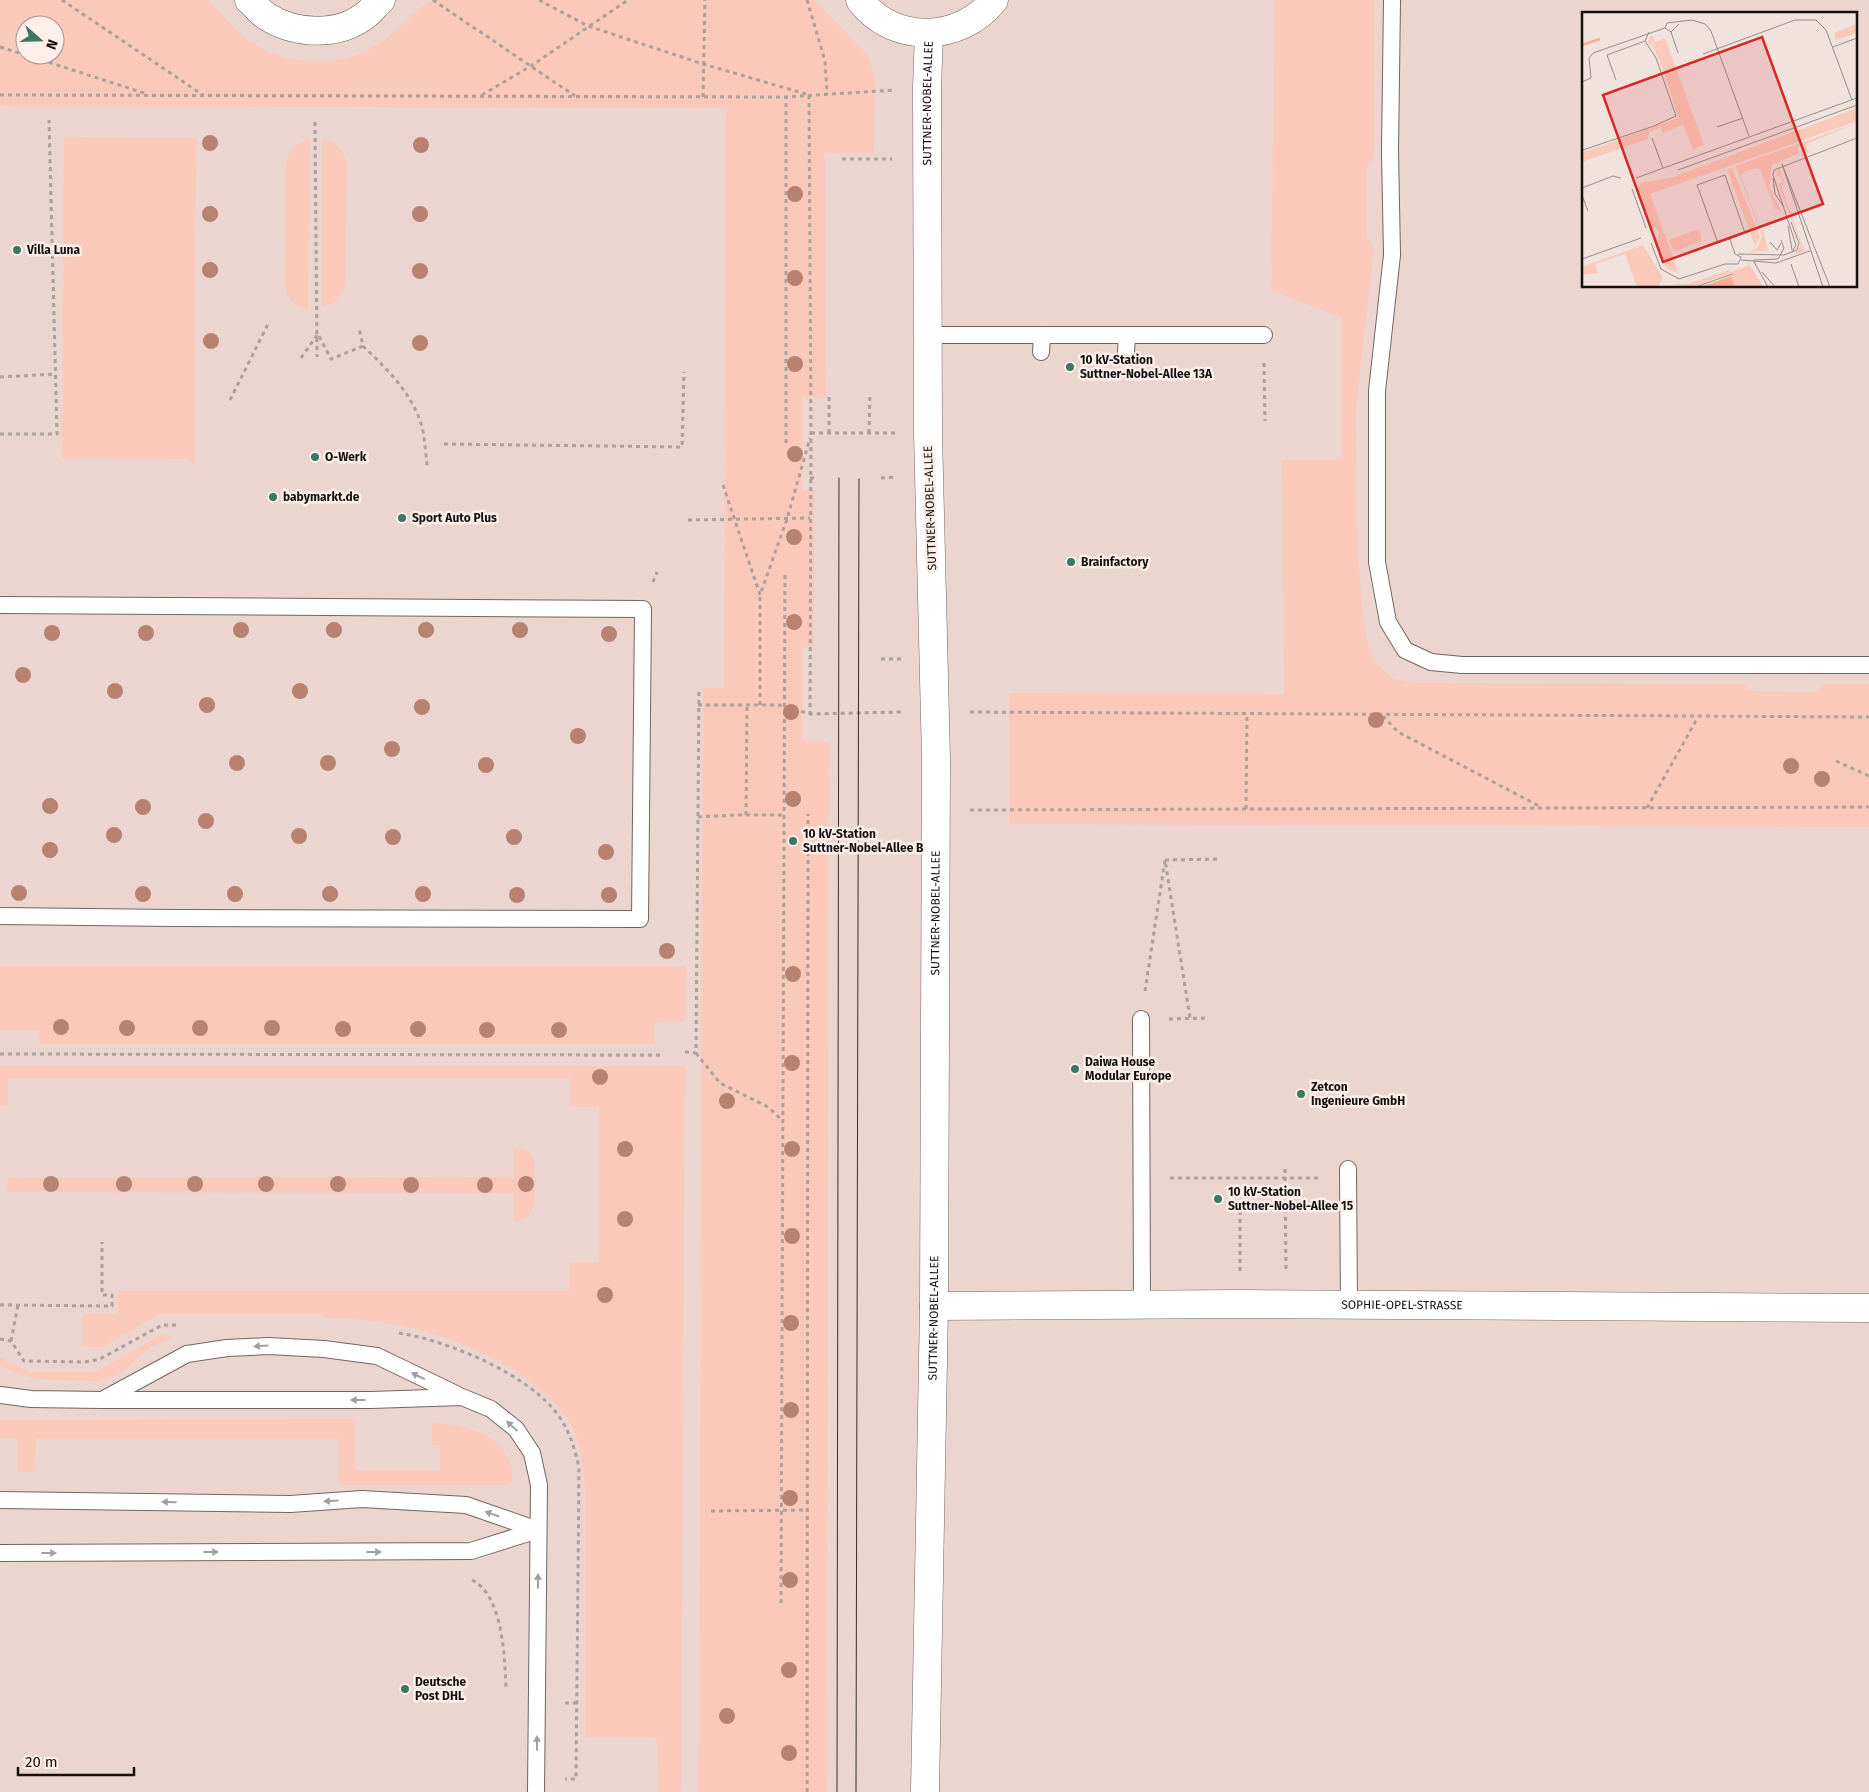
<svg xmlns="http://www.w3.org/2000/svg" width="1869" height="1792" viewBox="0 0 1869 1792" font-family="'Fira Sans',sans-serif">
<rect width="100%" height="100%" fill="#f0e2dd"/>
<path fill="#ebd5ce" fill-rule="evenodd" d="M0 0H1869V1792H0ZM1583 14H1855V286H1583ZM25 25H55V55H25Z"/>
<g fill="#fbc9ba" fill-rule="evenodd">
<path d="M0 0H206C221 10 230 26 244 37 283 67 339 71 380 43 400 30 412 11 433 0H814L868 55 875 79 874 153H825L826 398 802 397V490H814L813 647H802V741L829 742 827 1792H699L703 688H724L726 108 0 106ZM25 25H55V55H25Z"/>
<polygon points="1275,0 1374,0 1374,156 1367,168 1367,237 1374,248 1356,407 1357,546 1363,620 1368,644 1374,661 1392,678 1412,683 1746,684 1749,691 1818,692 1822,684 1869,684 1869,827 1009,824 1009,693 1284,694 1282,460 1342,460 1342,318 1271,290"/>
<polygon points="64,137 197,138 195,236 195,466 186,459 62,458"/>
<path d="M310 139 308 309C293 306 288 300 285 285L286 164C289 150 296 143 310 139Z"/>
<path d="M322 139C337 143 342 149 347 163L345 287 337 302 322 307Z"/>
<polygon points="0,966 686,966 685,1021 655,1022 654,1044 39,1044 39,1030 0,1030"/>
<path d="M0 1066H685L681 1792H659L657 1738 585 1737V1488C583 1466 581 1443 570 1422 562 1409 551 1399 539 1389 494 1350 423 1326 365 1320 351 1318 337 1318 323 1318L322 1314H156V1316L103 1347H83V1314H118L117 1291H569V1262H599V1107H571V1078H8V1106H0Z"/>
<polygon points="514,1149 522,1149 530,1153 534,1159 535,1203 528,1217 514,1222 514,1193 7,1192 7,1178 514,1177"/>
<polygon points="161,1335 172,1336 173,1338 152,1346 118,1375 96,1381 47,1380 28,1377 0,1366 0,1358 29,1372 96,1372"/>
<path d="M355 1419V1470H440V1445H432V1422C460 1426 497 1430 509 1460 512 1467 514 1475 512 1483L504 1485H339V1439H36L35 1472H17V1438H0V1420Z"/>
</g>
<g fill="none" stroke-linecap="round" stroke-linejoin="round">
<defs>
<g id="lane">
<polyline points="1392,0 1390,151 1392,255 1377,391 1377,562 1388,622 1405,650 1431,662 1462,665 1869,665"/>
<polyline points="928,335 1264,335"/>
<polyline points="1041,352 1042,335"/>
<polyline points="1126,352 1127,335"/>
<polyline points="0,605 643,609 640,919 174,918 0,916"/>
<polyline points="1141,1019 1142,1305"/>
<polyline points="1348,1169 1349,1306"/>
<polyline points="0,1395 31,1399 102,1400 371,1400 462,1397 491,1409 516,1429 532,1453 539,1485 536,1792"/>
<polyline points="104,1399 187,1354 227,1348 269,1346 324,1349 377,1356 458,1395"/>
<polyline points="0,1500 290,1504 362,1499 466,1505 538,1530"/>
<polyline points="0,1553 471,1551 538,1530"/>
</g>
<g id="street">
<path id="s1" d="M934 1306 1241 1304 1869 1308"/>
</g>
<g id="secondary">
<path d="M249 0C255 5 260 12 266 16 296 35 339 37 367 14 372 10 376 4 381 0"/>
<path d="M860 0C893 45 961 42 994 0"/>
<path id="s2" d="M925 1792 934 1306 936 759 928 433 927 87 929 34"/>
</g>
</defs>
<use href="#lane" stroke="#726662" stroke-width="18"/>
<use href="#street" stroke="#726662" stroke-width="29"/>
<use href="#secondary" stroke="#726662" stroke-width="29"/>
<g stroke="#aca19d" stroke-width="3" stroke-dasharray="4 4" stroke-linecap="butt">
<polyline points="62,0 203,95"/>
<polyline points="433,0 575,96"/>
<polyline points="539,0 588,26 703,64 806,94"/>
<polyline points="807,0 825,61 827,94"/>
<polyline points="0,47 25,55"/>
<polyline points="26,55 147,94"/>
<polyline points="0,95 786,97 894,90"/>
<polyline points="482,95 531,66 628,0"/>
<polyline points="809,95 811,433 810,714"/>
<polyline points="703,97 705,0"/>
<polyline points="315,122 317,357"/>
<polyline points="842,159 892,159"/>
<path d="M363 346C388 370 415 396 423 431 425 443 426 455 427 466"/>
<polyline points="301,358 318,334 331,359 363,346 359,328"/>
<polyline points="1264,363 1265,421"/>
<polyline points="0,377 56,374"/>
<polyline points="230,400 268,324"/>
<polyline points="811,433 895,433"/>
<polyline points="829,433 829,393"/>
<polyline points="869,433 870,393"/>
<polyline points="0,434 57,434 49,120"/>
<polyline points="786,443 786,97"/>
<polyline points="444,444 682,447 684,372"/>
<polyline points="810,478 817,478"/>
<polyline points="881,478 895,477"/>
<polyline points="723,485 760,595 787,519 810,438"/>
<polyline points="688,520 810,518"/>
<polyline points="653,582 657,572"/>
<polyline points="881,659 901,659"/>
<polyline points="698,705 779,705 810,714 901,712"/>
<polyline points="760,705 760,595"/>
<polyline points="970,712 1869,717"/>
<polyline points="1383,716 1398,732 1541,807"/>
<polyline points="1836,761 1869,776"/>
<polyline points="1647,808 1698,717"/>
<polyline points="1246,809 1247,714"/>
<polyline points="970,810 1869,807"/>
<polyline points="746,815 747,705"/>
<polyline points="698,817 734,815 783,815"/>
<polyline points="1165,860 1221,859"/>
<polyline points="1145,991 1165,860 1190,1018"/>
<polyline points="1169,1019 1206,1018"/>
<polyline points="685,1052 696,1053 699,688"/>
<polyline points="696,1053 720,1083 768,1107 782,1120"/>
<polyline points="0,1054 662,1055"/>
<polyline points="1285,1169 1286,1272"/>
<polyline points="1170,1178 1319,1178"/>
<polyline points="1240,1271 1240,1203 1286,1203"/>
<polyline points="0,1305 112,1306 112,1295 102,1295 102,1242"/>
<path d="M399 1333C448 1341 523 1372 555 1411 568 1427 574 1446 579 1467L576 1779H565"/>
<polyline points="0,1339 11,1341 24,1361 85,1362 100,1359 162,1325 179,1325"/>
<polyline points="11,1341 18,1305"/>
<polyline points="711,1511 808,1510"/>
<path d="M472 1580C503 1595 505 1659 506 1689"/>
<polyline points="781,1603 785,574"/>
<polyline points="565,1703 577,1703"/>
<polyline points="807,1792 808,814"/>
</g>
<use href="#lane" stroke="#fff" stroke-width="16"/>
<use href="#street" stroke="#fff" stroke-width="28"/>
<use href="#secondary" stroke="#fff" stroke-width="28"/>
<g stroke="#362f2e" stroke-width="1">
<polyline points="837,1792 839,478"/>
<polyline points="856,1792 859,479"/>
</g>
</g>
<g fill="#b88270">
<circle cx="210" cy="143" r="8"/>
<circle cx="421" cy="145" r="8"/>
<circle cx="795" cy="194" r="8"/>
<circle cx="210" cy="214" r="8"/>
<circle cx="420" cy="214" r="8"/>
<circle cx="210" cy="270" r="8"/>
<circle cx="420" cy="271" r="8"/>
<circle cx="795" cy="278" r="8"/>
<circle cx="211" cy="341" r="8"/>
<circle cx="420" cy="343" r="8"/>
<circle cx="795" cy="364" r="8"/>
<circle cx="795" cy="454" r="8"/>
<circle cx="794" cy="537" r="8"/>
<circle cx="794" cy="622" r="8"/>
<circle cx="241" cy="630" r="8"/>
<circle cx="334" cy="630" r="8"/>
<circle cx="426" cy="630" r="8"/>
<circle cx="520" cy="630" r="8"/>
<circle cx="52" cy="633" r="8"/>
<circle cx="146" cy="633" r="8"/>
<circle cx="609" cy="634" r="8"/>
<circle cx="23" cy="675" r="8"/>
<circle cx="115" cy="691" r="8"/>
<circle cx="300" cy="691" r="8"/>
<circle cx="207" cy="705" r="8"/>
<circle cx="422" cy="707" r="8"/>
<circle cx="791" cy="712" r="8"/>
<circle cx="1376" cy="720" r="8"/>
<circle cx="578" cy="736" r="8"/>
<circle cx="392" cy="749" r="8"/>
<circle cx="237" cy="763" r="8"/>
<circle cx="328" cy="763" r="8"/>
<circle cx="486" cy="765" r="8"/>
<circle cx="1791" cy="766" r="8"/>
<circle cx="1822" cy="779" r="8"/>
<circle cx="793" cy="799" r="8"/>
<circle cx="50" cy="806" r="8"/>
<circle cx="143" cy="807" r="8"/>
<circle cx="206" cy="821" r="8"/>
<circle cx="114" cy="835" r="8"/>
<circle cx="299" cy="836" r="8"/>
<circle cx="393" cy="837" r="8"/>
<circle cx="514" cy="837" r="8"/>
<circle cx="50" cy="850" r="8"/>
<circle cx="606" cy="852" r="8"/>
<circle cx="19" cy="893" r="8"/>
<circle cx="143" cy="894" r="8"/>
<circle cx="235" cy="894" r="8"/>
<circle cx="330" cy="894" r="8"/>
<circle cx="423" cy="894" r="8"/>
<circle cx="517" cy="895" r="8"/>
<circle cx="609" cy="895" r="8"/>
<circle cx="667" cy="951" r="8"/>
<circle cx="793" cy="974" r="8"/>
<circle cx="61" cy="1027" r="8"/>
<circle cx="127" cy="1028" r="8"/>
<circle cx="200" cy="1028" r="8"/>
<circle cx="272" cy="1028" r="8"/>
<circle cx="343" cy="1029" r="8"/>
<circle cx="418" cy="1029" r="8"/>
<circle cx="487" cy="1030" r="8"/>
<circle cx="559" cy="1030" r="8"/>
<circle cx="792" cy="1063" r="8"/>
<circle cx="600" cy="1077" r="8"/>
<circle cx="727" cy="1101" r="8"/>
<circle cx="625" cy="1149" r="8"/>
<circle cx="792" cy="1149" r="8"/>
<circle cx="51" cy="1184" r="8"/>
<circle cx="124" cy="1184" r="8"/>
<circle cx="195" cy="1184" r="8"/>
<circle cx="266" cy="1184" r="8"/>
<circle cx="338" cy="1184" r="8"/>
<circle cx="526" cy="1184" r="8"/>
<circle cx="411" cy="1185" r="8"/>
<circle cx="485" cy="1185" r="8"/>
<circle cx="625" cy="1219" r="8"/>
<circle cx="792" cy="1236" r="8"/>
<circle cx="605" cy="1295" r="8"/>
<circle cx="791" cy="1323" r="8"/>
<circle cx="791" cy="1410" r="8"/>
<circle cx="790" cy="1498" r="8"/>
<circle cx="790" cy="1580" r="8"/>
<circle cx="789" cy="1670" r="8"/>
<circle cx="727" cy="1716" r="8"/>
<circle cx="789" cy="1753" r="8"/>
</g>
<defs><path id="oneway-solid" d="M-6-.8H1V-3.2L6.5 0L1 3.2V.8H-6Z" transform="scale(1.25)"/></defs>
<g fill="#a19f9f">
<use href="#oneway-solid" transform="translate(261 1346) rotate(177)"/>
<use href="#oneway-solid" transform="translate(418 1376) rotate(-155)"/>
<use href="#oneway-solid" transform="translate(358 1400) rotate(180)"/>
<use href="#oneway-solid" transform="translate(512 1426) rotate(-138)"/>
<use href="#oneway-solid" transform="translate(331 1501) rotate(176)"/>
<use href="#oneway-solid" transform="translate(169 1502) rotate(-179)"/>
<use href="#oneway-solid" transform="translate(492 1514) rotate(-161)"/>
<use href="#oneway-solid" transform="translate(211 1552)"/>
<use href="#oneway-solid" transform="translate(374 1552)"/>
<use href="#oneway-solid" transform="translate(49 1553)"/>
<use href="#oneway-solid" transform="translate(538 1581) rotate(-90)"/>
<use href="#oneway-solid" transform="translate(537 1743) rotate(-90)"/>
</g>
<g fill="#3a7865" stroke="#feefea" stroke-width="2">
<circle cx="17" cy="250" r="5"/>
<circle cx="1070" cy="367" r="5"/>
<circle cx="315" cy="457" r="5"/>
<circle cx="273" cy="497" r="5"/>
<circle cx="402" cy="518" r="5"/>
<circle cx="1071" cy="562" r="5"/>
<circle cx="793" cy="841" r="5"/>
<circle cx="1075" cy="1069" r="5"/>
<circle cx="1301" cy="1094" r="5"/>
<circle cx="1218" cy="1199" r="5"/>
<circle cx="405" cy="1689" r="5"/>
</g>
<g text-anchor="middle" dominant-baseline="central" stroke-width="5" stroke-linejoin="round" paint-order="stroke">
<g font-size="12" fill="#15100f" stroke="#feefea">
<text stroke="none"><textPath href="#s2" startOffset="1689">SUTTNER-NOBEL-ALLEE</textPath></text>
<text transform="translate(930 508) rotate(-92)">SUTTNER-NOBEL-ALLEE</text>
<text stroke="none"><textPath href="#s2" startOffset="879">SUTTNER-NOBEL-ALLEE</textPath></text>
<text stroke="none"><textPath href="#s1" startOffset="468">SOPHIE-OPEL-STRASSE</textPath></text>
<text stroke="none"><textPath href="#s2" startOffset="474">SUTTNER-NOBEL-ALLEE</textPath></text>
</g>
<g font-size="12" font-weight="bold" fill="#15100f" stroke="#feefea" text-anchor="start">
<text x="27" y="250">Villa Luna</text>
<text x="1080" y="360">10 kV-Station<tspan x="1080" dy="14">Suttner-Nobel-Allee 13A</tspan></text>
<text x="325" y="457">O-Werk</text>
<text x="283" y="497">babymarkt.de</text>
<text x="412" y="518">Sport Auto Plus</text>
<text x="1081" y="562">Brainfactory</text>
<text x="803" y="834">10 kV-Station<tspan x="803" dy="14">Suttner-Nobel-Allee B</tspan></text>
<text x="1085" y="1062">Daiwa House<tspan x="1085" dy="14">Modular Europe</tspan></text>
<text x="1311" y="1087">Zetcon<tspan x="1311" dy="14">Ingenieure GmbH</tspan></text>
<text x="1228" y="1192">10 kV-Station<tspan x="1228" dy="14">Suttner-Nobel-Allee 15</tspan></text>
<text x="415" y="1682">Deutsche<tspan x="415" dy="14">Post DHL</tspan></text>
</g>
</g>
<g transform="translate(1582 12)">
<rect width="275" height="275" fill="#f0e2dd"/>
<path d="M275 12V21L254 28 252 21ZM69 23 73 30 83 26 122 133 111 137 101 113 81 121 79 115 67 120 66 127 0 150V141L96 106 84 66 69 28 70 35 66 30ZM275 96V109L68 182 97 262 83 255 75 234 77 219 67 211 55 178 58 171 91 165ZM275 111 224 132 227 140 223 141 220 133 215 135 217 141 190 153 187 174 199 199 193 197 178 157 174 156 161 160 159 164 177 214 180 215 177 216 154 154ZM150 156 178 225 173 234 145 157ZM197 156 203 171 199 173 208 200 211 199 209 202 222 238 227 239 213 242 219 233 196 172 201 170 198 163 194 165ZM117 217 120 229 92 240 87 228ZM181 217 186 239 167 240 175 236 180 225 178 219ZM61 233 81 266 76 275H55L43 242 13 252 16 261 0 263V255ZM165 249 182 275H153L148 261 111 275 88 272H105L147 258 148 260 166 254Z" fill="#fbc9ba"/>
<path d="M149 264 153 275H119Z" fill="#fcac94"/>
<path fill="none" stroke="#fcac94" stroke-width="2.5" d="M0 33 18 27"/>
<path fill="none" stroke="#988e8b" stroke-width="1" d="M97 12 89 20 83 16 85 11 110 8 123 12 129 19 167 124M89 20 96 41M251 35 275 26M121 42 213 8H234L244 18 270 88M34 68 25 43 63 29 67 20M0 70 9 66 7 46 11 41 83 16M135 115 161 106M70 126 81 156M0 136 1 138 72 114 94 104 74 46 63 29M200 152 248 275M200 152 241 275M96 158 275 93M143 163 163 221 136 231 115 173ZM54 166 275 86M191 166 193 182 202 195M0 176 31 164 39 166M50 177 64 216M0 183 6 199M206 214 210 238M148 227 153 242M188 230 195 238 199 231M69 231 79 257 97 267 143 252H156L159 245 153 242M210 240 214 233 191 163 192 158 275 126M156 242 202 243 215 238 217 231 209 210M0 247 59 226M159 248 194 251 228 239M171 248 186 275M172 248 196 247 202 236 199 228M209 252 217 275M180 260 193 275M114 275 150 262"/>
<path fill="#d62828" fill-opacity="0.15" stroke="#d62828" stroke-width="2.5" d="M180 25 241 192 81 250 21 83Z"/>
<rect width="275" height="275" fill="none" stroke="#15100f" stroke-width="2.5"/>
</g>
<g transform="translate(40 40) rotate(110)"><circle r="24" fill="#feefea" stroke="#a19692"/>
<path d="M0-4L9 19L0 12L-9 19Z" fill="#3a7865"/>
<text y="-8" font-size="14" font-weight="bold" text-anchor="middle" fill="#15100f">N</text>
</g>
<path d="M18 1767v8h116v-8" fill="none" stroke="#15100f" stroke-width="2.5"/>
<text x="25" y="1767" font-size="15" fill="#15100f" stroke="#feefea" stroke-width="4" paint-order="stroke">20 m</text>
</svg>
